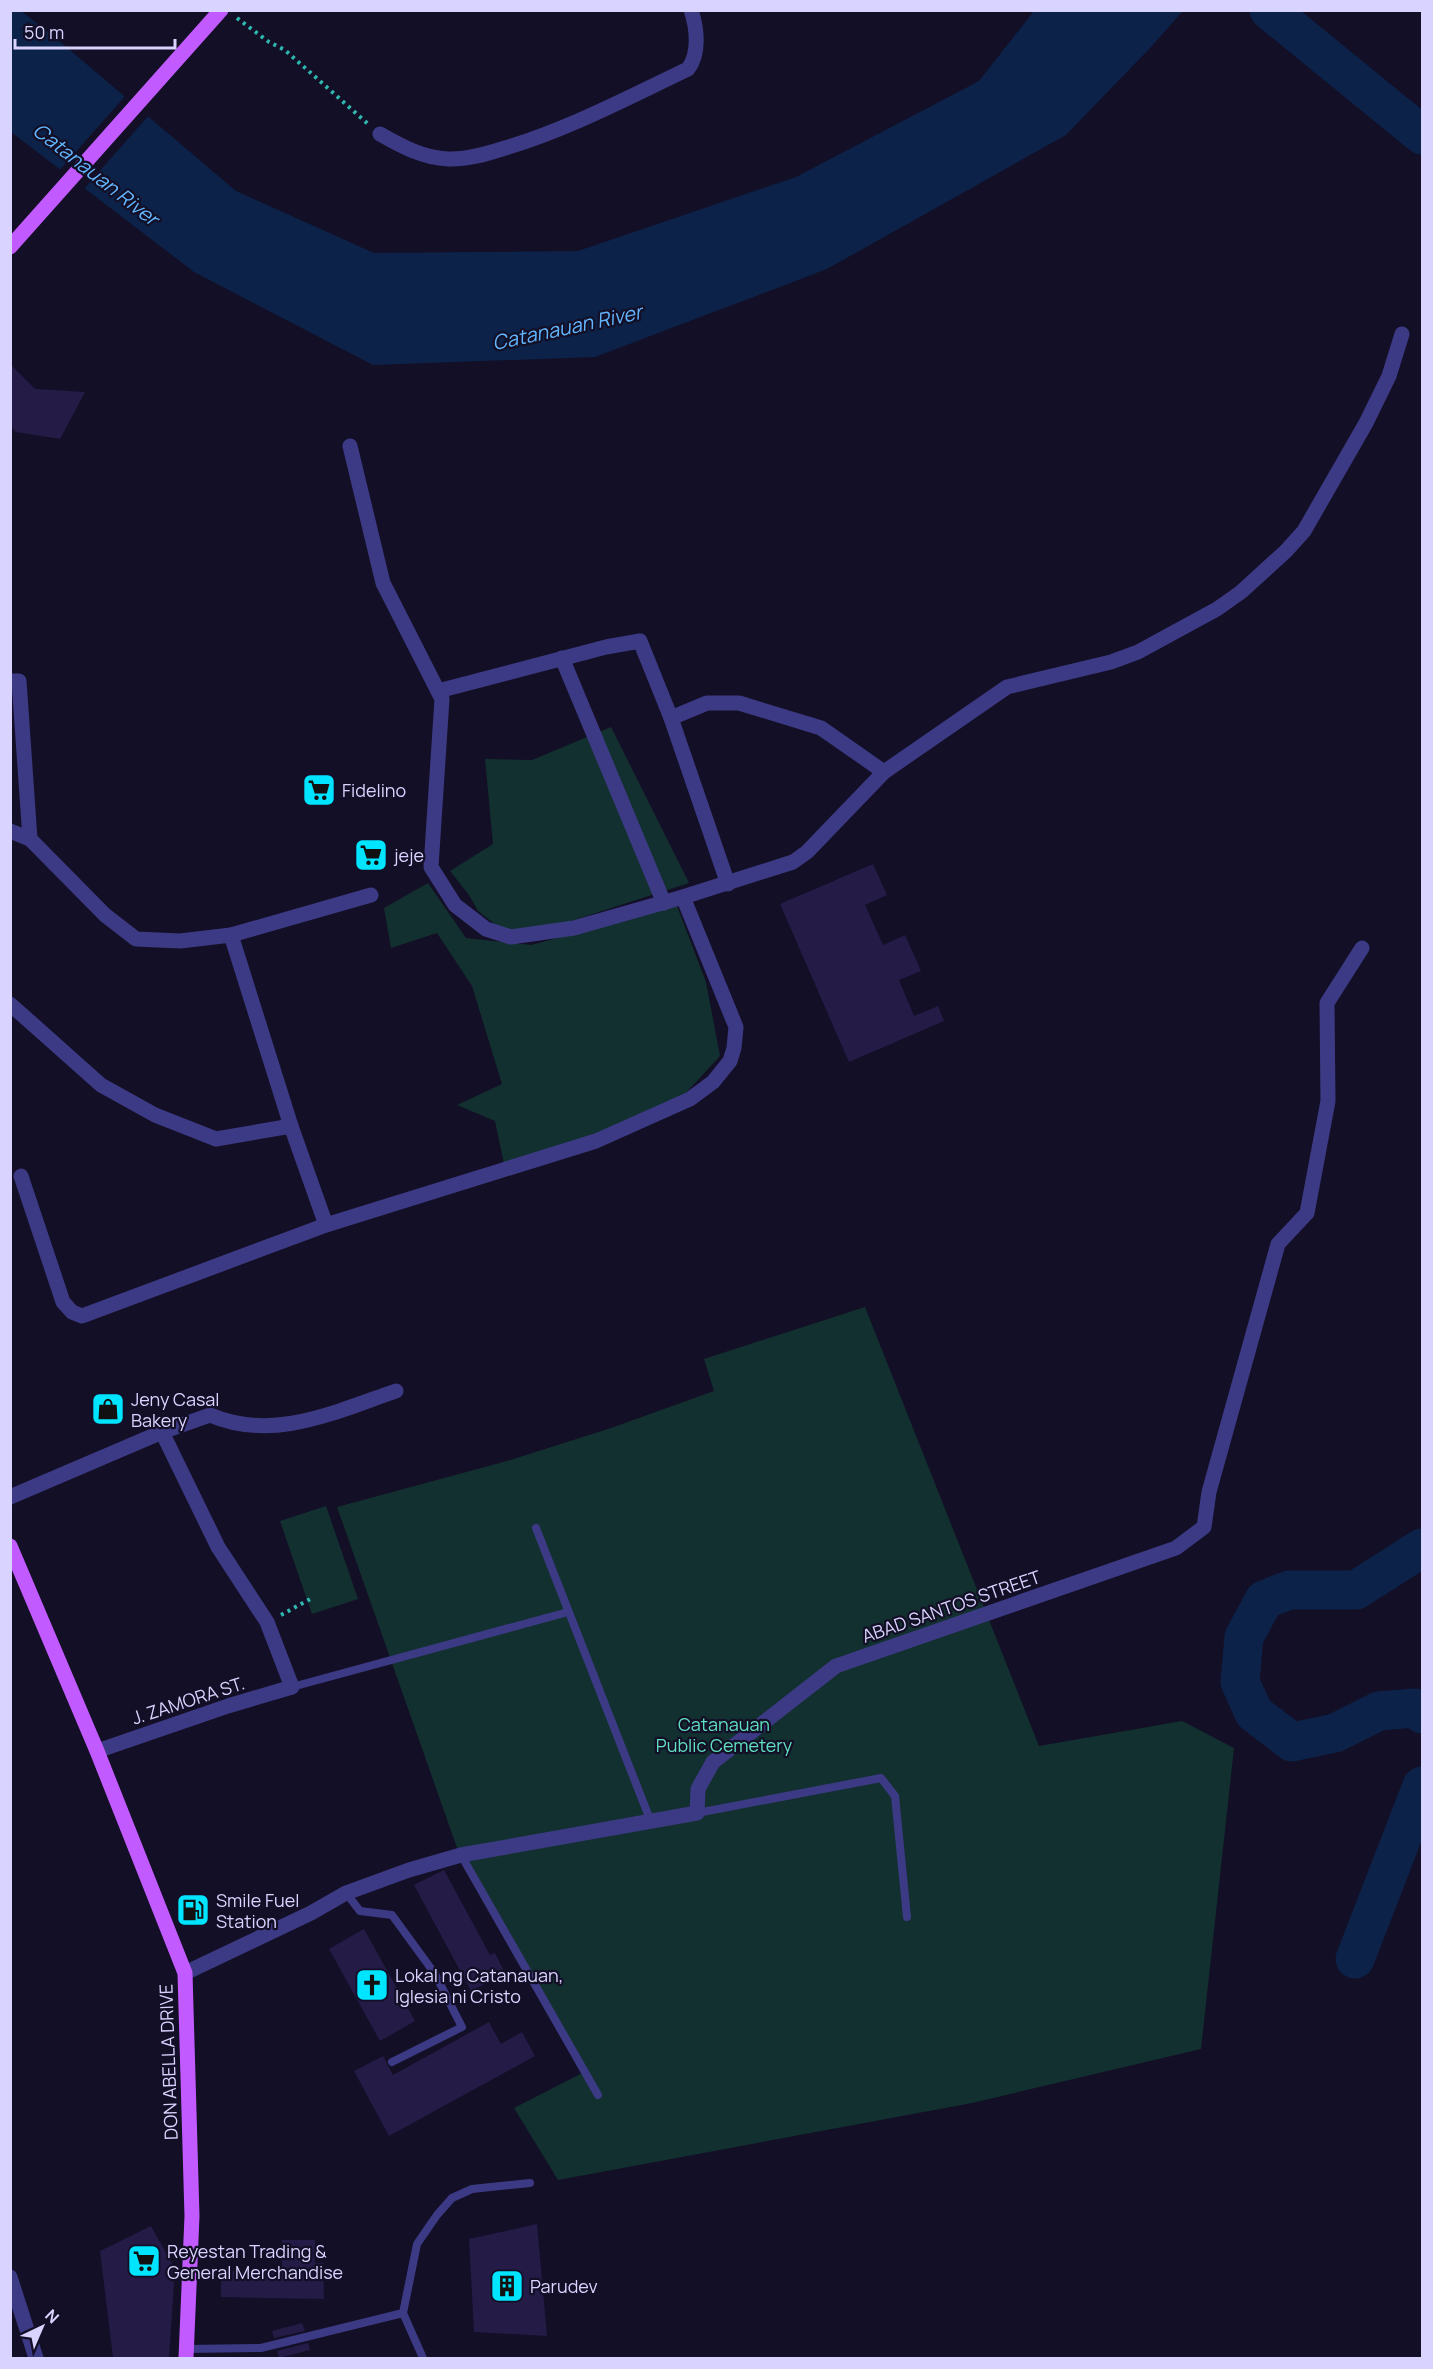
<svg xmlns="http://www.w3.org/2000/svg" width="1433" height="2369" viewBox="0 0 1433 2369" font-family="Manrope,sans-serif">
<rect width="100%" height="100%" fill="#130f26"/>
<g fill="#12302f">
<polygon points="611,727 689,883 571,921 511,937 478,911 469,895 450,871 493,844 485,759 532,760"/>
<polygon points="428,883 466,938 531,945 677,906 706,982 720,1056 684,1095 593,1135 504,1164 495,1121 457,1105 502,1084 472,986 437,933 391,948 384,908"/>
<polygon points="865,1307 1039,1746 1182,1721 1234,1748 1201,2049 972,2103 558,2180 514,2108 588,2070 462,1862 337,1507 507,1461 611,1428 714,1391 704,1359"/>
<polygon points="326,1506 358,1599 312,1614 280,1521"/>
</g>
<polygon fill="#0c2248" points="10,11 21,11 57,39 236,191 374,253 578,251 796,177 979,81 1034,11 1183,11 1151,47 1066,135 827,269 595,357 373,365 194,272 11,132"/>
<polygon fill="#130f26" points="127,94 150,114 82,191 58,172"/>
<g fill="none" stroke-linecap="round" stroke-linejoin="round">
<g stroke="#0c2248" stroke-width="39">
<polyline points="1269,10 1422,135"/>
<polyline points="1422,1548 1356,1590 1289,1590 1264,1600 1244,1637 1240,1682 1254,1713 1292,1742 1335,1733 1379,1711 1415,1708 1422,1714"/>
<polyline points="1355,1959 1422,1786"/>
</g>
</g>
<g fill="#241b47">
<polygon points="10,364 35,389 85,392 60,439 16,432 10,426"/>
<polygon points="873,864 887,895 865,905 883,945 905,935 921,971 899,980 914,1016 938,1006 944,1021 849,1062 780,904"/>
<polygon points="444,1870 490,1955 495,1953 505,1973 471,1991 414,1885"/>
<polygon points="364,1929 415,2021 380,2041 329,1949"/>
<polygon points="489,2022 501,2044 522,2032 535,2056 389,2136 354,2071 383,2056 393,2075"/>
<polygon points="537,2224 547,2336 474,2332 469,2239"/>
<polygon points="151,2226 175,2269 169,2358 113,2358 100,2251"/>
<polygon points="282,2240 315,2240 315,2263 323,2263 324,2299 221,2297 221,2271 282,2270"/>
<polygon points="302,2323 305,2331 274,2338 272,2331"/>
<polygon points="308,2343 310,2350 279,2358 277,2351"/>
</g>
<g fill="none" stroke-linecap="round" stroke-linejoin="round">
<g stroke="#2fb8b0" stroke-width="4" stroke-dasharray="3 4.5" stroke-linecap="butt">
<polyline points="237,18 269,42 285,50 368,124"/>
<polyline points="281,1615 312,1598"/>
</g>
<g stroke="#3d3a85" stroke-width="8">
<polyline points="536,1528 651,1822"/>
<polyline points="292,1687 568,1612"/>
<polyline points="697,1813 881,1778 895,1796 907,1917"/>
<polyline points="461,1855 598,2095"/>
<polyline points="346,1893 360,1911 392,1915 435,1974 462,2027 392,2062"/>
<polyline points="403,2313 423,2358"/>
<polyline points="186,2349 261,2348 403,2313 417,2244 437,2215 452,2198 472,2189 530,2183"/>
</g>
<g stroke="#3d3a85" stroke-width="15">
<path d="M380 134C401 146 423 158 448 159 466 160 486 154 502 149 567 130 627 98 688 69 700 53 697 28 691 10"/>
<polyline points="562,658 664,903"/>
<polyline points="10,681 19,681 30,839"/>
<polyline points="438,691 606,647 640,641 671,718 728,884"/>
<polyline points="671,718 707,703 739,703 821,728 884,772"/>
<polyline points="10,831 30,839 105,915 136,939 180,941 231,935 371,895"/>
<polyline points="683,897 793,862 807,852 884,772 1007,687 1111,662 1138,652 1217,609 1241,592 1286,551 1304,531 1366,423 1389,376 1402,334"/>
<polyline points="231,935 291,1126 326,1225"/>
<polyline points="10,1004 101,1085 155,1115 216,1139 291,1126"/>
<polyline points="21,1176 63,1302 72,1312 82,1316 326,1225 596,1141 690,1099 713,1082 730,1061 734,1048 736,1027 683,897 574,928 511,937 486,929 455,905 431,867 442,699 383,583 350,446"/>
<path d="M10 1497 162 1432 210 1415C274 1442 334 1412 396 1391"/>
<polyline points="97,1751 228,1706 292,1687 267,1622 218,1547 162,1432"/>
<polyline points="185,1973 311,1913 346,1893 409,1870 461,1855 697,1813 698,1789 713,1762 836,1666 1176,1548 1204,1527 1209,1492 1278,1244 1307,1213 1328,1101 1327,1003 1362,948"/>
<polyline points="10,2277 36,2358"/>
</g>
<g stroke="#c25bff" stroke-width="15">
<polyline points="10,247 221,10"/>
<polyline points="10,1546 97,1751 185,1973 192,2216 186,2358"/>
</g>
</g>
<defs>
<symbol id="supermarket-square" viewBox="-11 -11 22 22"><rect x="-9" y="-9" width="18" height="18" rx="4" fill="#00e5ff" stroke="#130f26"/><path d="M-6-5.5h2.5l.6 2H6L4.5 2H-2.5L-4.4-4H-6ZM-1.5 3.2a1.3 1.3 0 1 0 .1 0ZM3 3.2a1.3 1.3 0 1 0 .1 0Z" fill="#111"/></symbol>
<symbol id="shop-square" viewBox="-11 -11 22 22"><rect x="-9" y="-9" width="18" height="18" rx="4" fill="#00e5ff" stroke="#130f26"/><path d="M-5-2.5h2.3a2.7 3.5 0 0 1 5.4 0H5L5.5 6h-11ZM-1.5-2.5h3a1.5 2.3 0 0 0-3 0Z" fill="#111"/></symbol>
<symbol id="fuel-square" viewBox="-11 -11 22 22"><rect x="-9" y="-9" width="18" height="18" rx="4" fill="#00e5ff" stroke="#130f26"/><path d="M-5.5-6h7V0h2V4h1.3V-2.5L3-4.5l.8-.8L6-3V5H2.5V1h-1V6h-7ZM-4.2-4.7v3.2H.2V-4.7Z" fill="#111"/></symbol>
<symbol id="church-square" viewBox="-11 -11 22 22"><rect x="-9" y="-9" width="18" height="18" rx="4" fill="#00e5ff" stroke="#130f26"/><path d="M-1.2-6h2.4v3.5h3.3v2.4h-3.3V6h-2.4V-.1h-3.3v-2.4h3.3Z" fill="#111"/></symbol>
<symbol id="building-square" viewBox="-11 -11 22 22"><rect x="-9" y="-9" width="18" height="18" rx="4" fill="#00e5ff" stroke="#130f26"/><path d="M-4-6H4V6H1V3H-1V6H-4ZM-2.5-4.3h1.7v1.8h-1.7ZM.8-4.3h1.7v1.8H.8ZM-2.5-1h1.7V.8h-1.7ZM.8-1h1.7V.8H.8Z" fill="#111"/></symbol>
</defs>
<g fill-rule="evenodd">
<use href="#supermarket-square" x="300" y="771" width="38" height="38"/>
<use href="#supermarket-square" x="352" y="836" width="38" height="38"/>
<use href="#shop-square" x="89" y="1390" width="38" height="38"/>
<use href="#fuel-square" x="174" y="1891" width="38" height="38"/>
<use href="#church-square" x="353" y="1966" width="38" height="38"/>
<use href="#supermarket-square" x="125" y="2242" width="38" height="38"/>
<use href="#building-square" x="488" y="2267" width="38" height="38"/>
</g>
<g text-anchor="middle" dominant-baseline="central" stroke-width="4.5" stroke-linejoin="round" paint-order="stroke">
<g font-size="18" fill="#d9d4ff" stroke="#130f26" text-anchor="start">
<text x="342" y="790">Fidelino</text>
<text x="394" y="855">jeje</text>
<text x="131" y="1399">Jeny Casal<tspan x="131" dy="21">Bakery</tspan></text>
<text x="216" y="1900">Smile Fuel<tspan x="216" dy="21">Station</tspan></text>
<text x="395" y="1975">Lokal ng Catanauan,<tspan x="395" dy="21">Iglesia ni Cristo</tspan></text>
<text x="167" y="2251">Reyestan Trading &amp;<tspan x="167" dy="21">General Merchandise</tspan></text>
<text x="530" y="2286">Parudev</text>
</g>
<g font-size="18" fill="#d9d4ff" stroke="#130f26">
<text transform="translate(951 1606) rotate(-19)">ABAD SANTOS STREET</text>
<text transform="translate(188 1700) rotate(-18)">J. ZAMORA ST.</text>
<text transform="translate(168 2062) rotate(-92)">DON ABELLA DRIVE</text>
</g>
<g font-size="18" fill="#5fe0c0" stroke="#130f26">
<text x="724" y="1724">Catanauan<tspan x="724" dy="21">Public Cemetery</tspan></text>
</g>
<g font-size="20" font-style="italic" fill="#62b6ff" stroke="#130f26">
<text transform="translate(96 174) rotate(38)">Catanauan River</text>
<text transform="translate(567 327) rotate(-12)">Catanauan River</text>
</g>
</g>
<rect width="1433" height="2369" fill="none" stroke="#d9d4ff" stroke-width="24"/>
<g transform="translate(42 2327) rotate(44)" stroke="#130f26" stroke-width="4.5" paint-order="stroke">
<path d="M0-4.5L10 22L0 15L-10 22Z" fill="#d9d4ff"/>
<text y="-9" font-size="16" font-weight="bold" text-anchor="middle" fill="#d9d4ff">N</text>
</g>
<path d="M15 39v9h160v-9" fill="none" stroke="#d9d4ff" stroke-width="3"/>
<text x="24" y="39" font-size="18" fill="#d9d4ff" stroke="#130f26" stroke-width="4.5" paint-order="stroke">50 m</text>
</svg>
